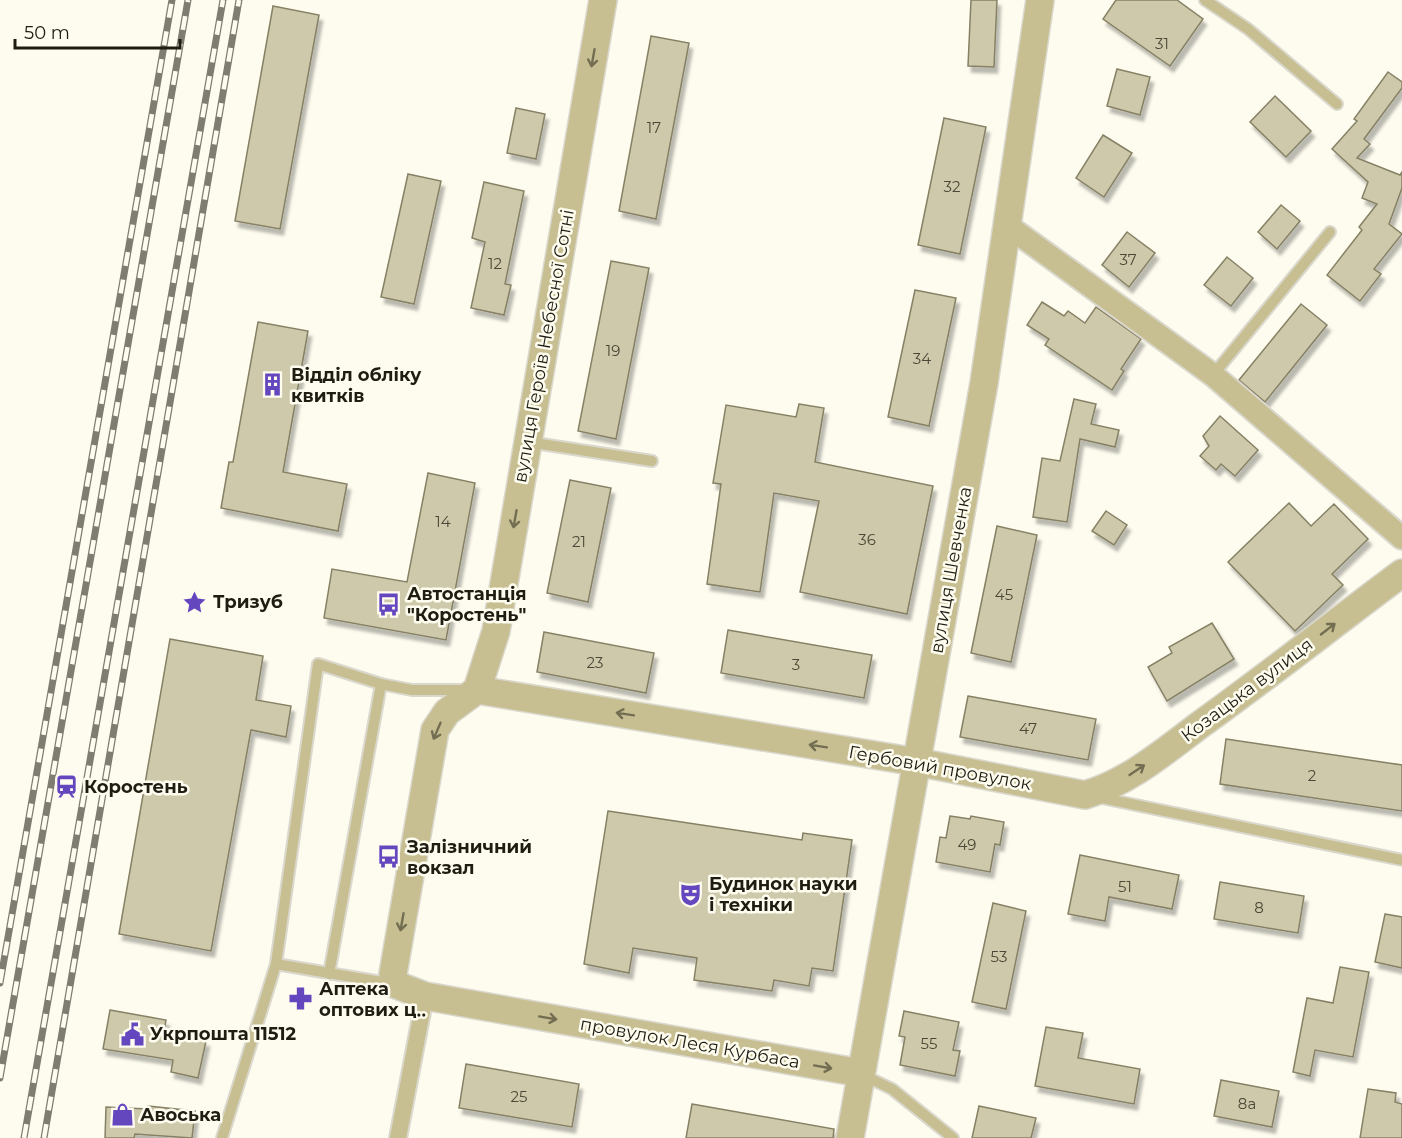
<svg xmlns="http://www.w3.org/2000/svg" width="1402" height="1138" viewBox="0 0 1402 1138" font-family="Montserrat,sans-serif">
<defs>
<filter id="shadow"><feDropShadow dx="3.5" dy="6" stdDeviation="1.5" flood-color="#0004"/></filter>
</defs>
<rect width="100%" height="100%" fill="#fefcef"/>
<g fill="#cec9aa" stroke="#868165" stroke-width="1.5" filter="url(#shadow)">
<polygon points="971,0 997,0 994,67 968,66"/>
<polygon points="1116,0 1177,0 1203,19 1170,66 1103,19"/>
<polygon points="273,6 319,15 280,229 235,221"/>
<polygon points="651,36 689,43 656,219 619,211"/>
<polygon points="1117,69 1150,77 1140,115 1107,106"/>
<polygon points="1388,72 1402,82 1402,88 1364,139 1370,144 1357,158 1400,175 1402,172 1402,188 1389,224 1402,234 1374,269 1381,274 1360,301 1327,275 1362,230 1359,227 1377,204 1362,198 1368,182 1332,149 1357,121 1354,119"/>
<polygon points="1275,96 1311,131 1286,157 1250,122"/>
<polygon points="516,108 545,114 536,159 507,153"/>
<polygon points="944,118 986,127 960,254 918,245"/>
<polygon points="1103,135 1132,153 1104,197 1076,178"/>
<polygon points="408,174 441,181 414,304 381,297"/>
<polygon points="484,182 524,191 505,284 511,285 504,315 471,308 485,242 472,238"/>
<polygon points="1281,205 1300,221 1277,249 1258,232"/>
<polygon points="1127,232 1155,253 1129,287 1102,265"/>
<polygon points="1227,257 1253,278 1231,306 1204,285"/>
<polygon points="611,261 649,268 616,439 578,431"/>
<polygon points="915,290 956,298 929,426 888,417"/>
<polygon points="1042,302 1064,316 1068,311 1085,323 1096,307 1141,339 1121,369 1124,371 1112,390 1045,345 1049,339 1027,325"/>
<polygon points="1301,304 1327,325 1265,402 1239,380"/>
<polygon points="258,322 308,331 283,472 347,484 338,531 221,508 229,462 233,462"/>
<polygon points="1074,399 1096,404 1091,424 1119,430 1115,447 1080,439 1067,522 1033,517 1042,458 1060,461"/>
<polygon points="799,404 824,408 815,462 933,486 907,614 800,592 819,501 774,493 760,592 707,584 721,484 713,483 726,405 796,417"/>
<polygon points="1220,416 1258,450 1235,476 1221,464 1216,470 1200,456 1209,446 1203,436"/>
<polygon points="428,473 475,483 446,640 324,618 332,569 407,582"/>
<polygon points="570,480 611,488 588,602 547,593"/>
<polygon points="1289,503 1311,526 1334,504 1368,539 1332,574 1343,585 1295,631 1228,562"/>
<polygon points="1106,511 1127,525 1114,545 1092,531"/>
<polygon points="997,526 1037,535 1011,662 971,653"/>
<polygon points="1212,623 1234,659 1167,701 1148,667 1172,653 1169,647"/>
<polygon points="728,630 872,655 864,698 721,673"/>
<polygon points="544,632 654,653 646,693 537,672"/>
<polygon points="170,639 263,656 256,700 291,706 286,737 251,730 211,951 119,934"/>
<polygon points="968,696 1096,719 1088,760 960,737"/>
<polygon points="1226,739 1402,765 1402,811 1220,784"/>
<polygon points="608,811 802,840 803,833 852,840 833,971 812,968 809,986 774,980 772,991 694,980 697,958 633,948 629,973 584,964"/>
<polygon points="950,816 970,819 971,816 1004,822 1000,845 995,844 990,872 936,862 940,837 946,838"/>
<polygon points="1080,855 1179,875 1172,909 1109,897 1105,921 1068,914"/>
<polygon points="1220,882 1304,896 1298,933 1214,919"/>
<polygon points="993,903 1026,911 1006,1009 972,1002"/>
<polygon points="1385,914 1402,917 1402,968 1375,962"/>
<polygon points="1340,967 1369,972 1353,1057 1315,1050 1310,1076 1293,1072 1307,998 1333,1003"/>
<polygon points="110,1010 166,1020 164,1032 206,1041 198,1078 171,1072 173,1060 103,1049"/>
<polygon points="904,1011 959,1022 953,1050 960,1051 955,1076 900,1065 905,1037 899,1036"/>
<polygon points="1046,1027 1083,1033 1078,1058 1140,1069 1134,1104 1035,1086"/>
<polygon points="466,1064 579,1084 572,1127 459,1108"/>
<polygon points="1221,1080 1279,1091 1272,1127 1214,1116"/>
<polygon points="1368,1089 1396,1093 1395,1102 1402,1104 1402,1138 1360,1138"/>
<polygon points="692,1104 834,1129 833,1138 686,1138"/>
<polygon points="148,1106 195,1111 192,1138 135,1134 134,1138 105,1138 106,1107 148,1109"/>
<polygon points="979,1106 1036,1118 1031,1138 972,1138"/>
</g>
<g fill="none" stroke-linecap="round" stroke-linejoin="round">
<defs>
<g id="service">
<polyline points="1205,0 1248,29 1337,104"/>
<polyline points="1213,375 1330,232"/>
<polyline points="528,442 652,461"/>
<polyline points="1097,797 1402,860"/>
<polyline points="329,974 381,684"/>
<polyline points="393,984 276,964 318,664 381,684 412,690 467,690"/>
<polyline points="863,1075 892,1089 953,1138"/>
<polyline points="222,1138 276,964"/>
</g>
<polyline id="pedestrian" points="398,1138 425,996"/>
<polyline id="minor" points="1008,226 1213,375 1402,538"/>
<g id="tertiary">
<path d="M477 690 917 762 1085 795C1129 782 1165 751 1201 724 1269 675 1335 623 1402 573"/>
<polyline points="477,690 447,712 435,730 393,974 394,984 425,996 861,1073"/>
<polyline points="477,690 496,631 603,0"/>
<polyline points="850,1138 984,383 1040,0"/>
</g>
</defs>
<use href="#service" stroke="#dad8cc" stroke-width="14"/>
<use href="#pedestrian" stroke="#dad8cc" stroke-width="20"/>
<use href="#minor" stroke="#dad8cc" stroke-width="26"/>
<use href="#tertiary" stroke="#dad8cc" stroke-width="30"/>
<use href="#service" stroke="#c7bf92" stroke-width="10"/>
<use href="#pedestrian" stroke="#c7bf92" stroke-width="16"/>
<use href="#minor" stroke="#c7bf92" stroke-width="22"/>
<use href="#tertiary" stroke="#c7bf92" stroke-width="27"/>
<defs>
<g id="rail">
<polyline points="0,983 172,0"/>
<polyline points="0,1078 188,0"/>
<polyline points="24,1138 223,0"/>
<polyline points="44,1138 239,0"/>
</g>
</defs>
<use href="#rail" stroke="#7f7d71" stroke-width="7"/>
<use href="#rail" stroke="#fefcef" stroke-width="4.5" stroke-dasharray="14" stroke-linecap="butt"/>
</g>
<defs><path id="oneway-shaft" d="M-6 0H5M1.5-3L5.5 0L1.5 3" fill="none" stroke-width="1.6" stroke-linecap="round" stroke-linejoin="round" transform="scale(1.5)"/></defs>
<g stroke="#736e52">
<use href="#oneway-shaft" transform="translate(593 58) rotate(100)"/>
<use href="#oneway-shaft" transform="translate(515 519) rotate(100)"/>
<use href="#oneway-shaft" transform="translate(1328 629) rotate(-38)"/>
<use href="#oneway-shaft" transform="translate(625 714) rotate(-171)"/>
<use href="#oneway-shaft" transform="translate(437 731) rotate(113)"/>
<use href="#oneway-shaft" transform="translate(818 746) rotate(-171)"/>
<use href="#oneway-shaft" transform="translate(1137 770) rotate(-34)"/>
<use href="#oneway-shaft" transform="translate(402 922) rotate(100)"/>
<use href="#oneway-shaft" transform="translate(548 1018) rotate(10)"/>
<use href="#oneway-shaft" transform="translate(823 1067) rotate(10)"/>
</g>
<defs>
<symbol id="building-bare" viewBox="-9 -9 18 18"><path d="M-4-6H4V6H1V3H-1V6H-4ZM-2.5-4.3h1.7v1.8h-1.7ZM.8-4.3h1.7v1.8H.8ZM-2.5-1h1.7V.8h-1.7ZM.8-1h1.7V.8H.8Z" fill="#6447bf" stroke="#fefcef" stroke-width="2.5" paint-order="stroke"/></symbol>
<symbol id="sight-bare" viewBox="-9 -9 18 18"><path d="M0-6L1.8-2.2L6-1.7L2.9 1.2L3.7 5.4L0 3.3L-3.7 5.4L-2.9 1.2L-6-1.7L-1.8-2.2Z" fill="#6447bf" stroke="#fefcef" stroke-width="2.5" paint-order="stroke"/></symbol>
<symbol id="bus-bare" viewBox="-9 -9 18 18"><path d="M-5-6H5V4H4V6H2V4H-2V6H-4V4H-5ZM-3.5-4V0h7V-4ZM-3.5 1.2v1.5H-2V1.2ZM2 1.2v1.5H3.5V1.2Z" fill="#6447bf" stroke="#fefcef" stroke-width="2.5" paint-order="stroke"/></symbol>
<symbol id="station-bare" viewBox="-9 -9 18 18"><path d="M-3-6H3Q5-6 5-4V2Q5 4 3 4L4.5 6H3L1.5 4h-3L-3 6H-4.5L-3 4Q-5 4-5 2V-4Q-5-6-3-6ZM-3.5-4v3h7v-3ZM-3.5 1v1.5H-2V1ZM2 1v1.5H3.5V1Z" fill="#6447bf" stroke="#fefcef" stroke-width="2.5" paint-order="stroke"/></symbol>
<symbol id="theatre-bare" viewBox="-9 -9 18 18"><path d="M-5-5.5Q0-4 5-5.5V0Q5 5 0 6Q-5 5-5 0ZM-3.3-2.5H-1v1.5H-3.3ZM1-2.5H3.3v1.5H1ZM-2.8 1Q0 5.5 2.8 1Z" fill="#6447bf" stroke="#fefcef" stroke-width="2.5" paint-order="stroke"/></symbol>
<symbol id="pharmacy-bare" viewBox="-9 -9 18 18"><path d="M-2-6h4v4h4v4h-4v4h-4v-4h-4v-4h4Z" fill="#6447bf" stroke="#fefcef" stroke-width="2.5" paint-order="stroke"/></symbol>
<symbol id="civic-bare" viewBox="-9 -9 18 18"><path d="M-.6-6.5H3V-4.5H.6V-3L4-1V1h2V6H-6V1h2V-1L-.6-3ZM-1.2 2.5V6h2.4V2.5Z" fill="#6447bf" stroke="#fefcef" stroke-width="2.5" paint-order="stroke"/></symbol>
<symbol id="shop-bare" viewBox="-9 -9 18 18"><path d="M-5-2.5h2.3a2.7 3.5 0 0 1 5.4 0H5L5.5 6h-11ZM-1.5-2.5h3a1.5 2.3 0 0 0-3 0Z" fill="#6447bf" stroke="#fefcef" stroke-width="2.5" paint-order="stroke"/></symbol>
</defs>
<g fill-rule="evenodd">
<use href="#building-bare" x="256" y="368" width="33" height="33"/>
<use href="#sight-bare" x="178" y="586" width="33" height="33"/>
<use href="#bus-bare" x="372" y="588" width="33" height="33"/>
<use href="#station-bare" x="50" y="770" width="33" height="33"/>
<use href="#bus-bare" x="372" y="840" width="33" height="33"/>
<use href="#theatre-bare" x="674" y="878" width="33" height="33"/>
<use href="#pharmacy-bare" x="284" y="982" width="33" height="33"/>
<use href="#civic-bare" x="116" y="1018" width="33" height="33"/>
<use href="#shop-bare" x="106" y="1098" width="33" height="33"/>
</g>
<g text-anchor="middle" dominant-baseline="central" stroke-width="5" stroke-linejoin="round" paint-order="stroke">
<g font-size="15" fill="#4b4838">
<text x="1162" y="43">31</text>
<text x="654" y="127">17</text>
<text x="952" y="186">32</text>
<text x="1128" y="259">37</text>
<text x="495" y="263">12</text>
<text x="613" y="350">19</text>
<text x="922" y="358">34</text>
<text x="443" y="521">14</text>
<text x="867" y="539">36</text>
<text x="579" y="541">21</text>
<text x="1004" y="594">45</text>
<text x="595" y="662">23</text>
<text x="796" y="664">3</text>
<text x="1028" y="728">47</text>
<text x="1312" y="775">2</text>
<text x="967" y="844">49</text>
<text x="1125" y="886">51</text>
<text x="1259" y="907">8</text>
<text x="999" y="956">53</text>
<text x="929" y="1043">55</text>
<text x="519" y="1096">25</text>
<text x="1247" y="1103">8а</text>
</g>
<g font-size="18" fill="#1f1d12" stroke="#fefcef">
<text transform="translate(544 346) rotate(-80)">вулиця Героїв Небесної Сотні</text>
<text transform="translate(951 570) rotate(-80)">вулиця Шевченка</text>
<text transform="translate(1247 690) rotate(-37)">Козацька вулиця</text>
<text transform="translate(940 768) rotate(10)">Гербовий провулок</text>
<text transform="translate(690 1043) rotate(10)">провулок Леся Курбаса</text>
</g>
<g font-size="18" font-weight="bold" fill="#1f1d12" stroke="#fefcef" text-anchor="start">
<text x="291" y="375">Відділ обліку<tspan x="291" dy="21">квитків</tspan></text>
<text x="407" y="594">Автостанція<tspan x="407" dy="21">"Коростень"</tspan></text>
<text x="213" y="602">Тризуб</text>
<text x="84" y="787">Коростень</text>
<text x="407" y="847">Залізничний<tspan x="407" dy="21">вокзал</tspan></text>
<text x="709" y="884">Будинок науки<tspan x="709" dy="21">і техніки</tspan></text>
<text x="319" y="989">Аптека<tspan x="319" dy="21">оптових ц‥</tspan></text>
<text x="150" y="1034">Укрпошта 11512</text>
<text x="140" y="1115">Авоська</text>
</g>
</g>
<path d="M15 39v9h165v-9" fill="none" stroke="#1f1d12" stroke-width="3"/>
<text x="24" y="39" font-size="18" fill="#1f1d12" stroke="#fefcef" stroke-width="4.5" paint-order="stroke">50 m</text>
</svg>
